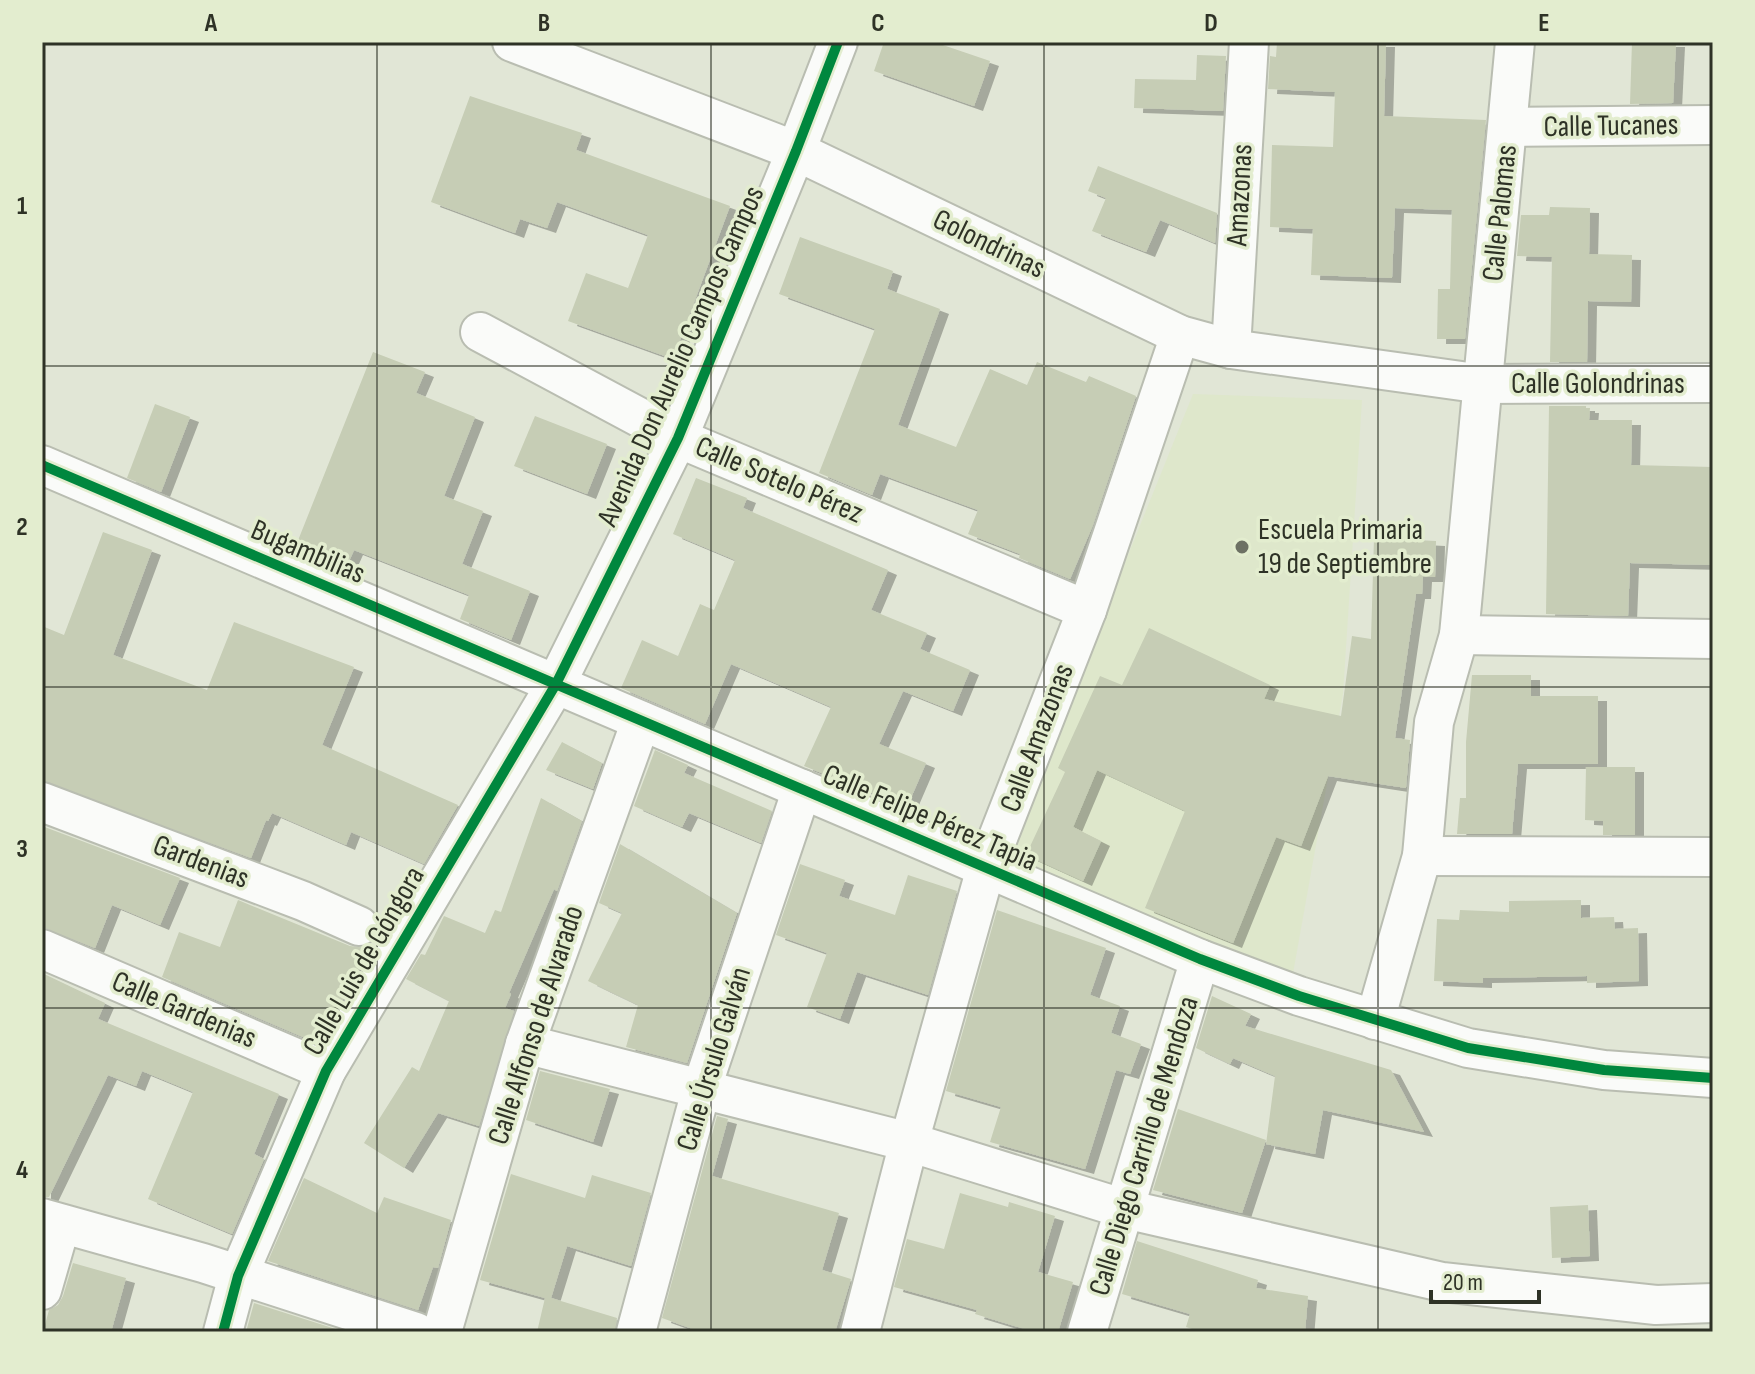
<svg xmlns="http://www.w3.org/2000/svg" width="1755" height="1374" viewBox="0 0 1755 1374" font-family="'Sofia Sans Condensed',sans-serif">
<defs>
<filter id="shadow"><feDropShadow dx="9" dy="5" stdDeviation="0" flood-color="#0004"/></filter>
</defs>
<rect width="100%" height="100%" fill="#e1e6d6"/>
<polygon fill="#dee7cb" points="1193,394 1362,400 1343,694 1292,979 1006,858"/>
<g fill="#c6cdb5" filter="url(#shadow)">
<polygon points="884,42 934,42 990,61 974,106 874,71"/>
<polygon points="1277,42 1386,42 1384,116 1486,120 1465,339 1437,339 1438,289 1450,289 1452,210 1395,208 1392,278 1311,275 1313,229 1270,227 1272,145 1333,147 1335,92 1268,89 1270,56 1276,57"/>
<polygon points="1632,42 1676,42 1673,103 1630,104"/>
<polygon points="1197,55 1226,56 1223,111 1134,108 1135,79 1196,80"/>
<polygon points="470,96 582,133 576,150 730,206 673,359 568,321 586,273 628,288 648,235 557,202 547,228 520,219 515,233 431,202"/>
<polygon points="1098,166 1217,213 1215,243 1160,220 1146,252 1092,231 1106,198 1088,191"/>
<polygon points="1550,207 1590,208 1589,254 1632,255 1631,302 1588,301 1587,362 1550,362 1552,257 1517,256 1521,215 1549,215"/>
<polygon points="800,237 893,271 887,289 940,309 898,425 956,447 990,369 1027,385 1037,362 1086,382 1089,376 1136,396 1093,525 1070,579 1019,558 1020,554 968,534 978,510 880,474 872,495 819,473 875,329 779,294"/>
<polygon points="373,352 425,372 416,393 475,417 444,496 483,511 462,564 530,591 511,640 460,619 469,595 354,550 345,570 295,548"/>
<polygon points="155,404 190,417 161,492 127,478"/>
<polygon points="1549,406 1586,406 1586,408 1590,408 1589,420 1632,420 1631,465 1713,467 1713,565 1630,563 1628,616 1546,614"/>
<polygon points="535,416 607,444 587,494 514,466"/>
<polygon points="696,478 747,498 743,508 888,570 871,610 927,633 920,649 970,670 953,711 903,691 879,744 926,763 907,807 804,766 831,707 731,664 705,724 621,688 642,640 678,656 700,604 714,610 735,560 673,534"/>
<polygon points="103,532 152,550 113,655 207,690 234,622 354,667 322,745 458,805 424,864 351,832 346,845 272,813 268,821 266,820 251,858 42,781 42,626 64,635"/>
<polygon points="1374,538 1436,541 1435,577 1423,577 1422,594 1416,594 1395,738 1410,740 1406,788 1328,776 1301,846 1276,837 1233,943 1145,908 1185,811 1097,770 1073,827 1101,841 1083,881 1026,855 1065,772 1058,768 1100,676 1122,685 1149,628 1270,685 1264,699 1341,716 1352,636 1371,639"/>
<polygon points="1472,675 1531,675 1531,696 1598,696 1598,764 1518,764 1512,834 1457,834 1460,798 1466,798 1466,742"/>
<polygon points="562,742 602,763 593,789 546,770"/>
<polygon points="655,750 688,765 684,773 772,811 761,843 689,813 682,827 634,806"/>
<polygon points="1586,767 1635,767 1635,835 1603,835 1603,821 1585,820"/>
<polygon points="541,798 582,821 557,891 554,889 509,993 511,994 505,1008 514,1011 479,1126 438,1113 404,1168 364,1143 412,1067 419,1071 449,1001 406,979 421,954 425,955 444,916 485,933 495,910 501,912"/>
<polygon points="42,826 180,878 160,925 112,905 95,948 42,927"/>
<polygon points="620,844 737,913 687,1063 626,1047 638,1005 588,981 622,913 599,903"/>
<polygon points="800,864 845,880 839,896 895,915 908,875 957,891 928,995 857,972 840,1019 807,1007 827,953 776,935"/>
<polygon points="238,900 350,946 368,948 357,976 317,1043 162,977 179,932 220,947"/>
<polygon points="1581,900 1581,918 1614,917 1615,929 1638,928 1639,981 1587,983 1587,976 1483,978 1483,983 1434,981 1437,919 1459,920 1460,910 1509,912 1509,901"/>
<polygon points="997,910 1106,948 1090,995 1120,1006 1111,1033 1141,1044 1130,1074 1116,1070 1085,1169 990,1142 1001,1107 946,1091"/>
<polygon points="42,973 105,1003 98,1019 279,1094 254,1154 264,1159 232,1234 148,1199 193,1092 142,1071 136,1086 108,1075 49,1197 42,1197"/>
<polygon points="1212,996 1251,1014 1245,1026 1391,1070 1424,1132 1323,1110 1315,1154 1266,1144 1275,1076 1233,1058 1230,1064 1196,1048"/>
<polygon points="540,1071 610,1089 593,1142 526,1120"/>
<polygon points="1178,1109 1266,1140 1242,1213 1153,1190"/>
<polygon points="717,1116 728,1119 712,1176 839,1213 822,1270 851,1279 835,1332 701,1332 662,1318"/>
<polygon points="511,1174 585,1198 592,1175 651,1193 631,1266 567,1246 551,1298 617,1318 615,1332 537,1332 545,1298 480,1280"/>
<polygon points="304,1178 377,1213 384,1197 451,1220 438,1268 433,1267 418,1310 268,1261"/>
<polygon points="960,1193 1008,1207 1009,1202 1055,1216 1038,1272 1073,1282 1058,1332 1035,1332 975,1314 977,1310 894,1287 907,1239 944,1249"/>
<polygon points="1588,1205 1590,1256 1552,1258 1550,1207"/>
<polygon points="1137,1241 1258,1280 1256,1288 1308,1296 1305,1332 1201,1332 1186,1327 1190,1314 1122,1294"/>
<polygon points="73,1263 126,1278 111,1332 43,1332 49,1310 58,1305 63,1296"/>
<polygon points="254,1303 345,1332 246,1332"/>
</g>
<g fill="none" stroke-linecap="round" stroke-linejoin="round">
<defs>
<g id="street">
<polyline points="512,42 796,151 1180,335 1231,349 1483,384 1713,383"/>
<polyline points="1508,127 1713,125"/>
<polyline points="480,332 678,438 1087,610"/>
<polyline points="1231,349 1249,42"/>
<polyline points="42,465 1200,959 1299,996 1468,1048 1604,1070 1713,1078"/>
<polyline points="1459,635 1713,639"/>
<polyline points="42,802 303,901 359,926"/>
<polyline points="1422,856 1713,857"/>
<polyline points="42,949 326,1071"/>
<polyline points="1375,1020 1422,856 1434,722 1459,635 1515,42"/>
<polyline points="525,1044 909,1142 1125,1209 1442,1282 1656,1305 1713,1303"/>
<polyline points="42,1218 203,1263 416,1332"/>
<polyline points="42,1290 61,1224"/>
<polyline points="223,1332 238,1276 326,1071 556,684 678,438 796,151 838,42"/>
<polyline points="442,1332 525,1044 641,721"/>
<polyline points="636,1332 702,1087 802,789"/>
<polyline points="860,1332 909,1142 986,868 1087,610 1180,335"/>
<polyline points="1087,1332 1200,959"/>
</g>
</defs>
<use href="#street" stroke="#b9bdb1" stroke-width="42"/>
<use href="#street" stroke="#fafbf9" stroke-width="38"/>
<defs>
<g id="cycleway">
<polyline points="42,465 1200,959 1299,996 1468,1048 1604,1070 1713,1078"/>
<polyline points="223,1332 238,1276 326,1071 556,684 678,438 796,151 838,42"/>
</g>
</defs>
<use href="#cycleway" stroke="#e3edcf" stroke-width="15"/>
<use href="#cycleway" stroke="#00873e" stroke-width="10"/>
</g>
<path fill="none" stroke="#2e3226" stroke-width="2" stroke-opacity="0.55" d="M377 42V1332M711 42V1332M1044 42V1332M1378 42V1332M42 366H1713M42 687H1713M42 1008H1713"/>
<circle fill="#6d7164" stroke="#e3edcf" stroke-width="3" cx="1242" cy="547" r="8"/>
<g text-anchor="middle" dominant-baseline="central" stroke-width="7" stroke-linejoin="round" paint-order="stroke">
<g font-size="30" fill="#2e3226" stroke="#e3edcf">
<text transform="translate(1611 126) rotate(-1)">Calle Tucanes</text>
<text transform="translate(1240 195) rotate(-87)">Amazonas</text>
<text transform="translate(1500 213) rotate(-84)">Calle Palomas</text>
<text transform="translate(989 244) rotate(26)">Golondrinas</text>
<text transform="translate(681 356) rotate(-66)">Avenida Don Aurelio Campos Campos</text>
<text x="1598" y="384">Calle Golondrinas</text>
<text transform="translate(779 480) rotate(23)">Calle Sotelo Pérez</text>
<text transform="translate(308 552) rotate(23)">Bugambilias</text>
<text transform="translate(1037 738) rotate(-69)">Calle Amazonas</text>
<text transform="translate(930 818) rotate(23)">Calle Felipe Pérez Tapia</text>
<text transform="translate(201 862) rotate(21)">Gardenias</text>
<text transform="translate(364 961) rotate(-60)">Calle Luis de Góngora</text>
<text transform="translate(184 1010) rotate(23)">Calle Gardenias</text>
<text transform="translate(536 1025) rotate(-72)">Calle Alfonso de Alvarado</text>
<text transform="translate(714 1059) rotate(-73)">Calle Úrsulo Galván</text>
<text transform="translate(1144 1146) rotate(-73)">Calle Diego Carrillo de Mendoza</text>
</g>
<g font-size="30" fill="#2e3226" stroke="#e3edcf" text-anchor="start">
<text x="1258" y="530">Escuela Primaria<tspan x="1258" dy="34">19 de Septiembre</tspan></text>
</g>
</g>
<rect width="1755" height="1374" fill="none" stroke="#e3edcf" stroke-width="88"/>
<path d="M1431 1290v12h108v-12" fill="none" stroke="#2e3226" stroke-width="4"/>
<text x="1443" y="1290" font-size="24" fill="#2e3226" stroke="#e3edcf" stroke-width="6" paint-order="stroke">20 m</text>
<rect x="44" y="44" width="1667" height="1286" fill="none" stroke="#2e3226" stroke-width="3"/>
<g font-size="26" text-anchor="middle" font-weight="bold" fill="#2e3226">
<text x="211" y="31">A</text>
<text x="544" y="31">B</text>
<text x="878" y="31">C</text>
<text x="1211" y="31">D</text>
<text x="1544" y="31">E</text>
<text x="22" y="214">1</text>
<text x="22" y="535">2</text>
<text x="22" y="857">3</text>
<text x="22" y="1178">4</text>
</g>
</svg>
